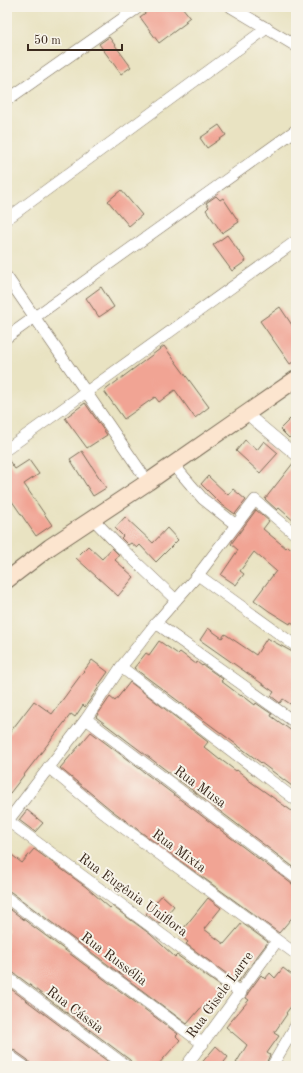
<svg xmlns="http://www.w3.org/2000/svg" width="303" height="1073" viewBox="0 0 303 1073" font-family="'Old Standard TT',serif">
<rect width="100%" height="100%" fill="#f7f3e8"/>
<filter id="ink" filterUnits="userSpaceOnUse"><feTurbulence type="fractalNoise" baseFrequency=".025" numOctaves="2"/><feDisplacementMap in="SourceGraphic" scale="8" xChannelSelector="R" yChannelSelector="G"/><feConvolveMatrix kernelMatrix="1 2 1 2 8 2 1 2 1" color-interpolation-filters="sRGB"/></filter>
<filter id="wash" filterUnits="userSpaceOnUse"><feTurbulence type="fractalNoise" baseFrequency=".012" numOctaves="4" result="noise"/><feDisplacementMap in="SourceGraphic" scale="16" xChannelSelector="R" yChannelSelector="G"/><feGaussianBlur stdDeviation="0.9" result="paint"/><feColorMatrix in="noise" values="0 0 0 0 0 0 0 0 0 0 0 0 0 0 0 0 0 1.4 0 .05"/><feComposite in="paint" operator="in"/></filter>
<g filter="url(#wash)">
<rect width="100%" height="100%" fill="#e9e3c2"/>
<g id="blocks">
<g fill="#f1a494">
<polygon points="153,7 182,7 190,17 185,21 187,22 159,43 140,17"/>
<polygon points="109,37 131,67 121,74 99,44"/>
<polygon points="219,125 226,135 207,148 200,138"/>
<polygon points="121,190 142,215 129,226 108,201"/>
<polygon points="216,196 220,200 223,198 239,222 222,233 206,210 209,207 206,203"/>
<polygon points="227,235 246,261 232,271 213,245"/>
<polygon points="101,287 114,307 99,317 86,298"/>
<polygon points="280,307 296,331 296,360 290,364 260,321"/>
<polygon points="164,346 209,407 195,418 175,390 159,402 155,397 124,419 104,391"/>
<polygon points="85,403 107,435 87,448 65,418"/>
<polygon points="290,419 296,425 296,431 289,438 280,429"/>
<polygon points="245,440 257,450 264,441 278,453 260,473 236,451"/>
<polygon points="82,451 106,488 93,496 70,459"/>
<polygon points="7,458 15,469 29,460 39,474 24,484 52,525 36,536 7,494"/>
<polygon points="294,462 296,462 296,523 279,508 277,510 265,499"/>
<polygon points="208,476 228,495 233,489 246,500 235,514 221,504 201,484"/>
<polygon points="256,510 269,521 263,529 286,548 288,546 296,553 296,625 291,622 290,624 269,611 254,600 276,571 254,552 240,571 244,574 236,585 221,575 238,550 231,544"/>
<polygon points="125,517 153,543 167,528 178,540 156,562 140,545 137,548 131,543 128,545 121,538 123,536 115,528"/>
<polygon points="88,546 102,559 112,548 119,555 115,560 134,577 118,596 76,558"/>
<polygon points="208,628 222,638 225,634 256,655 267,638 296,654 296,708 283,699 280,703 271,696 274,692 200,640"/>
<polygon points="159,641 178,654 180,652 196,664 197,662 202,666 203,665 223,679 221,681 241,696 242,695 255,705 256,703 263,708 272,714 271,716 296,734 296,789 134,668 146,653 149,655"/>
<polygon points="92,660 108,672 98,686 99,687 85,707 83,705 75,717 71,714 7,797 7,736 34,701 52,714"/>
<polygon points="130,682 208,742 204,747 220,760 220,759 236,771 237,770 247,778 247,779 296,814 296,869 96,717 110,697 115,701"/>
<polygon points="91,732 292,884 296,885 296,913 279,933 176,858 158,843 157,844 110,809 60,768"/>
<polygon points="27,810 43,823 35,832 19,820"/>
<polygon points="34,849 86,887 110,908 112,906 150,934 175,957 177,955 223,988 207,1007 204,1004 187,1024 11,892 7,891 7,851 22,863"/>
<polygon points="162,895 174,906 159,924 146,914"/>
<polygon points="208,898 221,908 204,929 224,944 242,923 268,942 238,982 186,944 188,942 179,934"/>
<polygon points="7,907 178,1034 176,1036 180,1040 157,1066 133,1066 130,1060 11,971 7,970"/>
<polygon points="283,968 296,978 296,1000 286,1013 287,1014 274,1033 279,1036 267,1053 270,1055 265,1066 242,1066 236,1063 247,1045 226,1027 249,1000 246,998 248,993 261,975 265,979 270,973 275,978"/>
<polygon points="7,986 114,1066 31,1066 28,1060 11,1048 7,1047"/>
<polygon points="216,1046 228,1057 221,1066 199,1066"/>
</g>
</g>
</g>
<g filter="url(#ink)">
<use href="#blocks" fill-opacity="0" stroke="#786b57" stroke-width="1"/>
<g fill="none" stroke-linecap="round" stroke-linejoin="round">
<defs>
<g id="street">
<polyline points="231,7 296,46"/>
<polyline points="7,100 139,7"/>
<polyline points="7,219 267,28"/>
<polyline points="7,277 148,482"/>
<polyline points="7,337 296,130"/>
<polyline points="247,414 296,455"/>
<polyline points="7,449 296,241"/>
<polyline points="173,464 203,499 236,525"/>
<polyline points="93,519 116,543 176,600"/>
<polyline points="198,575 296,646"/>
<polyline points="156,623 296,723"/>
<polyline points="121,667 296,800"/>
<polyline points="86,719 296,878"/>
<polyline points="48,767 106,815 296,954"/>
<polyline points="8,821 241,993"/>
<polyline points="7,822 86,719 121,667 156,623 198,575 255,500 296,535"/>
<polyline points="7,898 203,1044"/>
<polyline points="7,977 126,1066"/>
<polyline points="7,1054 24,1066"/>
<polyline points="186,1066 277,941"/>
<polyline points="272,1066 296,1025"/>
</g>
<polyline id="secondary" points="7,580 50,547 148,482 296,379"/>
</defs>
<use href="#street" stroke="#786b57" stroke-width="12"/>
<use href="#secondary" stroke="#786b57" stroke-width="18"/>
<use href="#street" stroke="#fff" stroke-width="11"/>
<use href="#secondary" stroke="#fce5cf" stroke-width="16"/>
</g>
</g>
<g text-anchor="middle" dominant-baseline="central" stroke-width="4" stroke-linejoin="round" paint-order="stroke">
<g font-size="14" fill="#3b2a1e" stroke="#f7f3e8">
<text transform="translate(200 787) rotate(36)">Rua Musa</text>
<text transform="translate(179 851) rotate(36)">Rua Mixta</text>
<text transform="translate(133 895) rotate(36)">Rua Eugênia Uniflora</text>
<text transform="translate(114 959) rotate(37)">Rua Russélia</text>
<text transform="translate(220 995) rotate(-54)">Rua Gisele Larre</text>
<text transform="translate(75 1010) rotate(37)">Rua Cássia</text>
</g>
</g>
<rect width="303" height="1073" fill="none" stroke="#f7f3e8" stroke-width="24"/>
<path d="M28 44v6h94v-6" fill="none" stroke="#3b2a1e" stroke-width="2"/>
<text x="34" y="44" font-size="12" fill="#3b2a1e" stroke="#f7f3e8" stroke-width="3" paint-order="stroke">50 m</text>
</svg>
